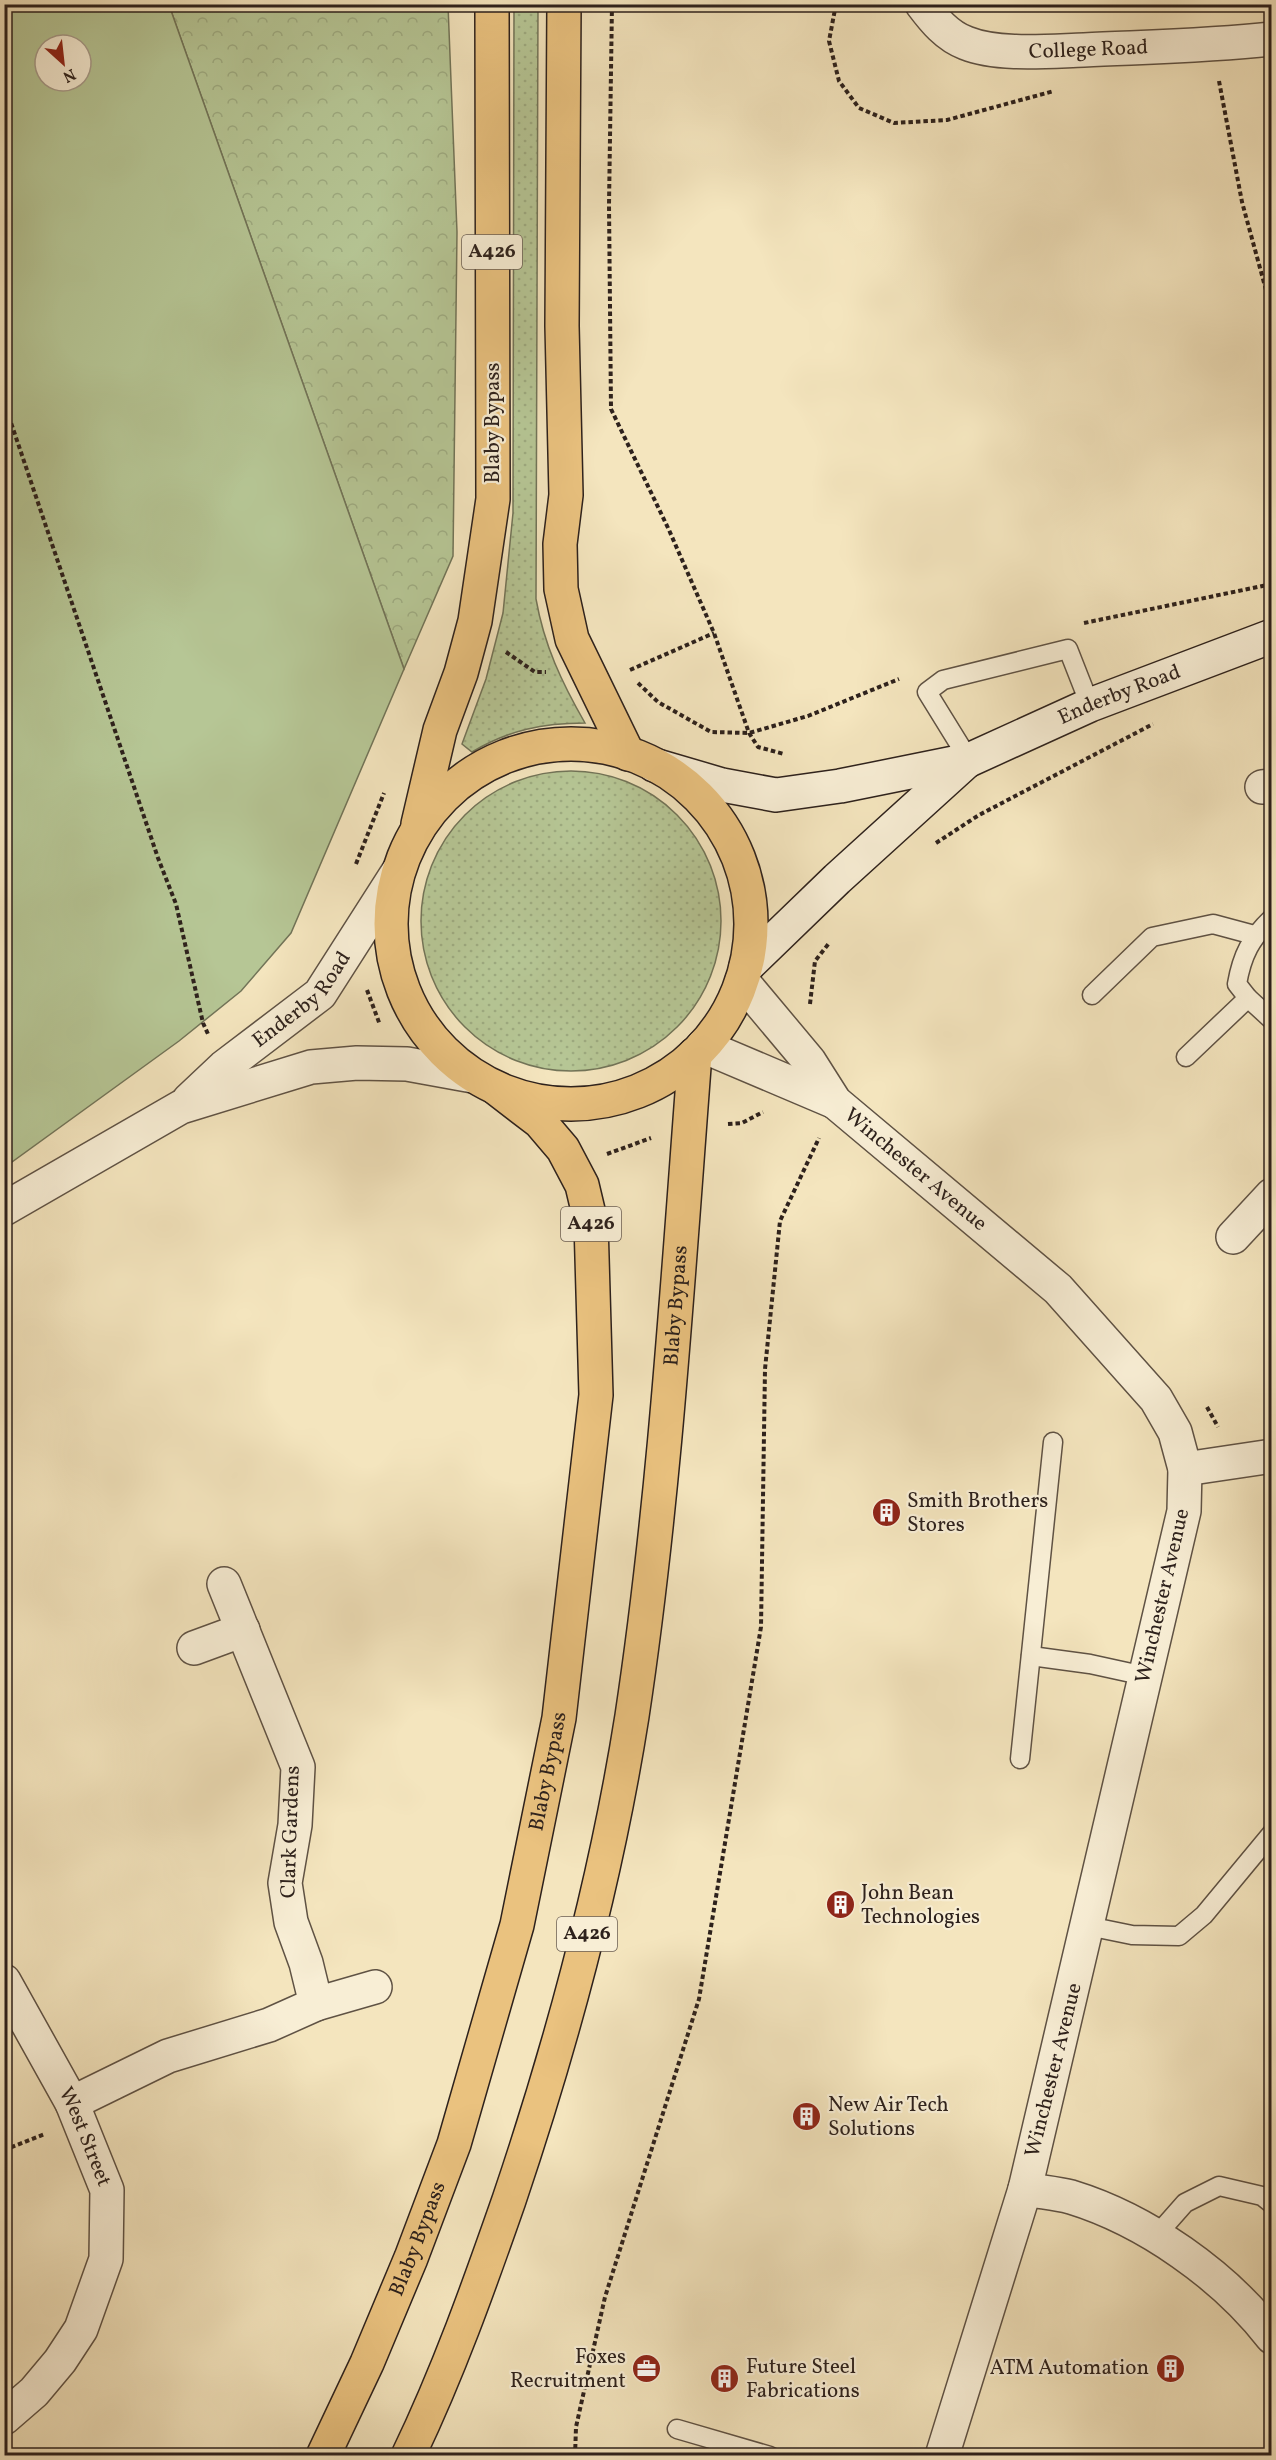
<svg xmlns="http://www.w3.org/2000/svg" width="1276" height="2460" viewBox="0 0 1276 2460" font-family="Vollkorn,serif">
<defs>
<pattern id="grass-dots" width="8" height="8" patternUnits="userSpaceOnUse" patternTransform="scale(1.5)"><rect width="8" height="8" fill="#b6c695"/><path d="M2 2h.1M6 6h.1" fill="none" stroke="#9daa80" stroke-width="1.8" stroke-linecap="round"/></pattern>
<pattern id="forest-crowns" width="20" height="18" patternUnits="userSpaceOnUse" patternTransform="scale(1.5)"><rect width="20" height="18" fill="#b6c695"/><path d="M2 6a3 3 0 1 1 6 0M12 15a3 3 0 1 1 6 0" fill="none" stroke="#9daa80"/></pattern>
</defs>
<rect width="100%" height="100%" fill="#f4e5be"/>
<filter id="stains"><feTurbulence type="fractalNoise" baseFrequency=".00333" numOctaves="4"/><feColorMatrix values="0 0 0 0 .2 0 0 0 0 .09 0 0 0 0 .02 0 0 0 .5 -.17"/></filter>
<radialGradient id="worn" r=".72"><stop offset=".6" stop-color="#630" stop-opacity="0"/><stop offset="1" stop-color="#630" stop-opacity=".3"/></radialGradient>
<g fill="url(#grass-dots)" stroke="#727458" stroke-width="1.5">
<path d="M514 5H538L536 599C544 645 562 683 585 723 543 723 509 730 472 752L462 744 486 679 503 613 513 513Z"/>
<circle cx="571" cy="921" r="150"/>
</g>
<polygon fill="url(#forest-crowns)" stroke="#727458" stroke-width="1.5" points="169,5 448,5 457,232 453,556 404,669"/>
<path fill="#b6c695" stroke="#727458" stroke-width="1.5" fill-rule="evenodd" d="M5 4 169 5 404 669 291 933 241 991 179 1041 5 1167ZM45 45H81V81H45Z"/>
<g fill="none" stroke-linecap="round" stroke-linejoin="round">
<defs>
<g id="service">
<polyline points="969,760 927,692 943,680 1068,649 1090,705"/>
<path d="M1272 918C1251 938 1242 955 1237 984L1248 998 1272 1020"/>
<polyline points="1092,995 1152,937 1213,924 1254,935"/>
<polyline points="1186,1057 1248,998"/>
<polyline points="1031,1656 1090,1664 1145,1676"/>
<polyline points="1020,1759 1053,1442"/>
<polyline points="1088,1926 1132,1935 1179,1936 1204,1915 1272,1833"/>
<polyline points="1155,2237 1185,2203 1219,2186 1262,2196 1272,2204"/>
<polyline points="677,2429 770,2456"/>
</g>
<g id="minor">
<path id="s1" d="M922 4C934 20 947 36 966 43 998 56 1050 51 1084 50 1147 47 1209 46 1272 39"/>
<polyline points="1262,787 1272,786"/>
<path id="s2" d="M742 981 809 1061 835 1102 1058 1289 1156 1399 1175 1432 1185 1469 1184 1511 1025 2189 942 2456"/>
<polyline points="703,1046 835,1102"/>
<path id="s3" d="M189 1100 224 1067 320 994 398 872"/>
<polyline points="4,1209 181,1107 311,1067 357,1063 407,1064 473,1076"/>
<polyline points="1233,1237 1272,1195"/>
<polyline points="1185,1469 1272,1456"/>
<polyline points="194,1648 243,1630"/>
<path id="s4" d="M4 1981 72 2103 107 2190 106 2259 81 2329 60 2361 34 2392 4 2418"/>
<polyline points="316,2004 375,1987"/>
<polyline points="72,2103 168,2056 269,2025 316,2004 306,1963 291,1922 285,1883 295,1825 298,1767 224,1584"/>
<path d="M1025 2189C1040 2192 1056 2193 1071 2197 1146 2220 1224 2275 1272 2337"/>
</g>
<g id="secondary">
<path id="s5" d="M654 765 722 785 776 795 840 786 969 760 1090 705 1272 636"/>
<polyline points="746,967 837,879 967,761"/>
</g>
<g id="primary">
<polyline points="564,4 562,326 566,495 560,544 561,589 572,639 628,754"/>
<circle cx="571" cy="924" r="180"/>
<polyline points="418,824 440,730 461,673 475,621 493,499 492,4"/>
<path id="s6" d="M323 2456 367 2363 411 2258 454 2144 517 1925 559 1718 596 1395 591 1223 582 1185 563 1149 540 1122 497 1089"/>
<path id="s7" d="M408 2456C448 2373 479 2286 509 2200 562 2043 606 1881 632 1716 665 1497 678 1275 695 1054"/>
</g>
</defs>
<use href="#service" stroke="#5f5244" stroke-width="21"/>
<use href="#minor" stroke="#5f5244" stroke-width="36"/>
<use href="#secondary" stroke="#2d211c" stroke-width="36"/>
<use href="#primary" stroke="#2d211c" stroke-width="36"/>
<g stroke="#2d211c" stroke-width="4" stroke-dasharray="4.5 3" stroke-linecap="butt">
<polyline points="612,4 609,205 611,409 669,530 714,633 749,733 758,747 784,754"/>
<polyline points="836,4 829,41 839,81 859,108 894,123 947,120 1054,91"/>
<polyline points="1219,81 1242,202 1272,312"/>
<polyline points="4,402 158,858 176,904 203,1023 208,1034"/>
<polyline points="1084,623 1272,584"/>
<polyline points="506,652 535,672 546,672"/>
<polyline points="630,670 714,633"/>
<polyline points="638,683 658,702 711,732 749,733 808,716 899,679"/>
<polyline points="936,843 979,815 1153,724"/>
<polyline points="356,864 384,793"/>
<polyline points="367,990 380,1025"/>
<polyline points="810,1004 815,961 830,942"/>
<polyline points="728,1124 742,1123 763,1112"/>
<polyline points="607,1154 651,1138"/>
<polyline points="1207,1407 1218,1427"/>
<polyline points="4,2150 45,2134"/>
<polyline points="575,2456 576,2427 605,2297 699,1999 761,1627 765,1369 780,1221 819,1138"/>
</g>
<use href="#service" stroke="#f8eed5" stroke-width="18"/>
<use href="#minor" stroke="#f8eed5" stroke-width="33"/>
<use href="#secondary" stroke="#f8eed5" stroke-width="33"/>
<use href="#primary" stroke="#eac27f" stroke-width="33"/>
</g>
<defs>
<symbol id="building-disc" viewBox="-11 -11 22 22"><circle r="9.5" fill="#8f2418" stroke="#f8eed5"/><path d="M-4-6H4V6H1V3H-1V6H-4ZM-2.5-4.3h1.7v1.8h-1.7ZM.8-4.3h1.7v1.8H.8ZM-2.5-1h1.7V.8h-1.7ZM.8-1h1.7V.8H.8Z" fill="#fff"/></symbol>
<symbol id="office-disc" viewBox="-11 -11 22 22"><circle r="9.5" fill="#8f2418" stroke="#f8eed5"/><path d="M-6-3h4V-5.5h4V-3h4V5H-6ZM-1-4.5V-3h2v-1.5ZM-6 0V1H6V0Z" fill="#fff"/></symbol>
</defs>
<g fill-rule="evenodd">
<use href="#building-disc" x="870" y="1496" width="33" height="33"/>
<use href="#building-disc" x="824" y="1888" width="33" height="33"/>
<use href="#building-disc" x="790" y="2100" width="33" height="33"/>
<use href="#building-disc" x="1154" y="2352" width="33" height="33"/>
<use href="#office-disc" x="630" y="2352" width="33" height="33"/>
<use href="#building-disc" x="708" y="2362" width="33" height="33"/>
</g>
<g text-anchor="middle" dominant-baseline="central" stroke-width="4.5" stroke-linejoin="round" paint-order="stroke">
<g fill="#f8eed5" stroke="#6a5e54" stroke-width="1.5">
<rect x="462" y="235" width="60" height="34" rx="4.5"/>
<rect x="561" y="1207" width="60" height="34" rx="4.5"/>
<rect x="557" y="1917" width="60" height="34" rx="4.5"/>
</g>
<g font-size="20" font-weight="bold" fill="#2d211c">
<text x="492" y="252">A426</text>
<text x="591" y="1224">A426</text>
<text x="587" y="1934">A426</text>
</g>
<g font-size="21" fill="#2d211c" stroke="#f8eed5">
<text stroke="none"><textPath href="#s1" startOffset="183">College Road</textPath></text>
<text transform="translate(493 423) rotate(-90)">Blaby Bypass</text>
<text stroke="none"><textPath href="#s5" startOffset="486">Enderby Road</textPath></text>
<text stroke="none"><textPath href="#s3" startOffset="152">Enderby Road</textPath></text>
<text stroke="none"><textPath href="#s2" startOffset="258">Winchester Avenue</textPath></text>
<text stroke="none"><textPath href="#s7" startOffset="1188">Blaby Bypass</textPath></text>
<text transform="translate(1163 1596) rotate(-77)">Winchester Avenue</text>
<text stroke="none"><textPath href="#s6" startOffset="723">Blaby Bypass</textPath></text>
<text transform="translate(291 1832) rotate(-88)">Clark Gardens</text>
<text transform="translate(1054 2070) rotate(-76)">Winchester Avenue</text>
<text stroke="none"><textPath href="#s4" startOffset="176">West Street</textPath></text>
<text stroke="none"><textPath href="#s6" startOffset="237">Blaby Bypass</textPath></text>
</g>
<g font-size="21" fill="#2d211c" stroke="#f8eed5" text-anchor="start">
<text x="907" y="1501">Smith Brothers<tspan x="907" dy="24">Stores</tspan></text>
<text x="861" y="1893">John Bean<tspan x="861" dy="24">Technologies</tspan></text>
<text x="828" y="2105">New Air Tech<tspan x="828" dy="24">Solutions</tspan></text>
<text x="626" y="2357" text-anchor="end">Foxes<tspan x="626" dy="24">Recruitment</tspan></text>
<text x="746" y="2367">Future Steel<tspan x="746" dy="24">Fabrications</tspan></text>
<text x="1149" y="2368" text-anchor="end">ATM Automation</text>
</g>
</g>
<rect width="1276" height="2460" fill="none" stroke="#f4e5be" stroke-width="24"/>
<rect x="6" y="6" width="1264" height="2448" fill="none" stroke="#2d211c" stroke-width="3"/>
<rect x="12" y="12" width="1252" height="2436" fill="none" stroke="#2d211c" stroke-width="1.5"/>
<g transform="translate(63 63) rotate(153)"><circle r="28" fill="#f8eed5" stroke="#a79c8b" stroke-width="1.5"/>
<path d="M0-4.5L10 22L0 15L-10 22Z" fill="#8f2418"/>
<text y="-9" font-size="16" font-weight="bold" text-anchor="middle" fill="#2d211c">N</text>
</g>
<rect width="100%" height="100%" filter="url(#stains)"/>
<rect width="100%" height="100%" fill="url(#worn)"/>
</svg>
